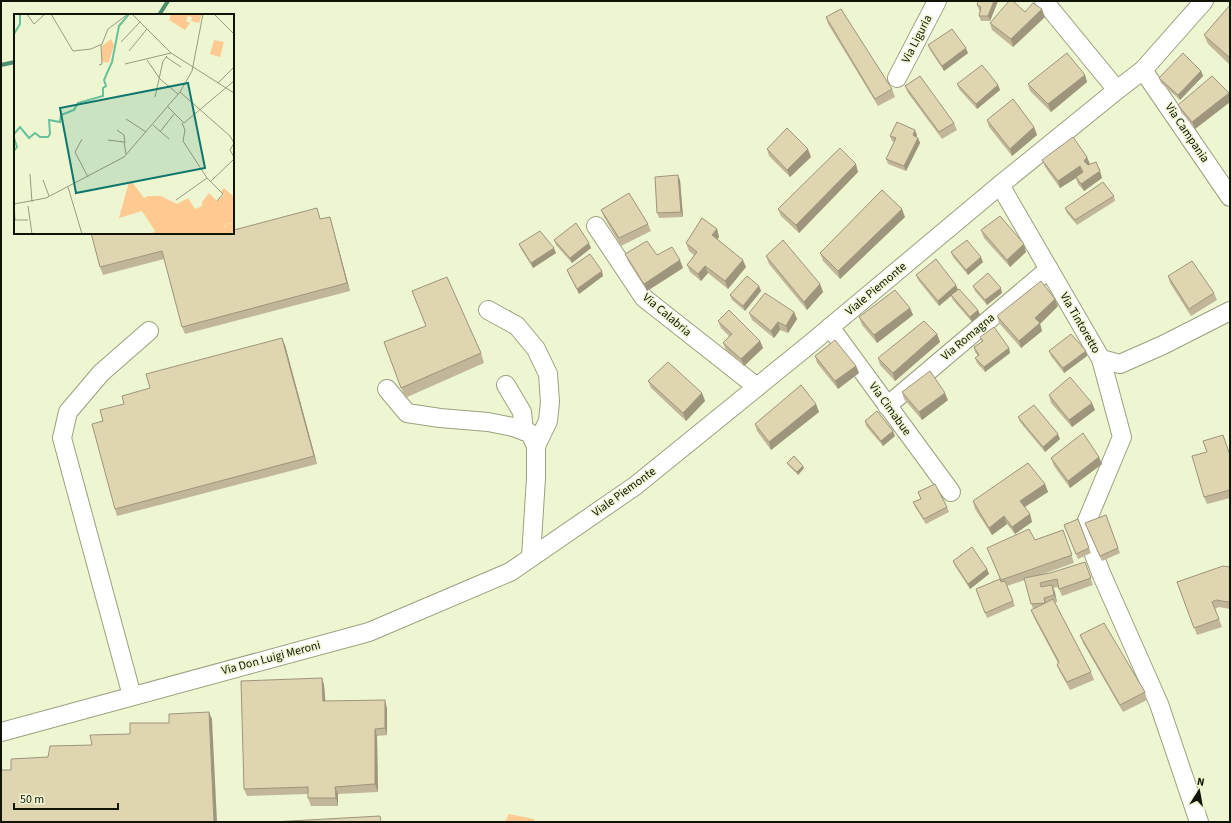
<svg xmlns="http://www.w3.org/2000/svg" width="1231" height="823" viewBox="0 0 1231 823" font-family="'Source Sans 3',sans-serif">
<defs>
<pattern id="forest-crowns" width="20" height="18" patternUnits="userSpaceOnUse"><rect width="20" height="18" fill="#feca91"/><path d="M2 6a3 3 0 1 1 6 0M12 15a3 3 0 1 1 6 0" fill="none" stroke="#d9ad7c"/></pattern>
</defs>
<rect width="100%" height="100%" fill="#eef6d1"/>
<polygon fill="url(#forest-crowns)" points="509,814 534,819 535,822 505,822"/>
<g fill="none" stroke-linecap="round" stroke-linejoin="round">
<g stroke="#4d8e6f" stroke-width="4">
<polyline points="159,15 168,1"/>
<polyline points="1,65 15,62"/>
</g>
<defs>
<g id="minor">
<polyline points="1044,1 1117,90"/>
<polyline points="1143,70 1230,197"/>
<polyline points="897,78 937,1"/>
<polyline points="1000,185 1101,359 1120,364 1163,345 1230,311"/>
<polyline points="596,226 644,298 757,387"/>
<polyline points="488,310 517,326 536,349 548,374 550,402 548,421 536,446"/>
<polyline points="830,327 951,492"/>
<polyline points="1101,359 1122,437 1084,528 1101,573 1159,704 1199,822"/>
<polyline points="506,385 522,412 524,431"/>
<polyline points="387,389 407,413 440,418 488,422 513,427 530,433 536,446 536,478 531,557"/>
<polyline points="887,406 1049,269"/>
<polyline points="132,696 62,438 68,412 101,373 149,331"/>
<polyline points="1,732 369,632 510,572 635,486 810,344 1000,185 1117,90 1143,70 1204,1"/>
</g>
</defs>
<use href="#minor" stroke="#9aa17f" stroke-width="20"/>
<use href="#minor" stroke="#fff" stroke-width="18"/>
</g>
<g fill="#c1b798">
<polygon points="978,1 998,1 990,21 981,21 979,16 980,11 979,10 977,5"/>
<polygon points="1230,5 1230,65 1208,44 1204,35"/>
<polygon points="1025,12 1045,17 1013,47 992,30 990,23"/>
<polygon points="826,17 892,89 895,97 878,106 828,24"/>
<polygon points="928,45 968,53 944,71 930,50"/>
<polygon points="1201,71 1203,76 1180,100 1161,83 1159,78"/>
<polygon points="1085,75 1087,82 1051,112 1030,91 1028,84"/>
<polygon points="957,84 998,85 1000,90 977,109 959,89"/>
<polygon points="905,86 954,123 957,130 942,139 908,93"/>
<polygon points="1229,93 1230,96 1230,102 1195,129 1181,112 1178,105"/>
<polygon points="987,120 1034,127 1037,135 1012,156 989,127"/>
<polygon points="917,135 916,137 918,138 920,143 906,171 888,164 886,159 894,142 892,141 890,136"/>
<polygon points="767,149 811,157 790,177 769,156"/>
<polygon points="1042,160 1090,165 1102,178 1084,191 1078,184 1076,178 1060,188 1045,167"/>
<polygon points="858,172 799,233 781,216 778,209"/>
<polygon points="680,180 683,217 659,218 657,213"/>
<polygon points="1114,196 1115,201 1077,225 1067,213 1065,208"/>
<polygon points="601,210 648,224 651,231 621,246 604,217"/>
<polygon points="319,215 320,219 330,217 332,224 350,291 185,334 182,327 164,259 103,275 100,267 233,233 233,222 235,229"/>
<polygon points="905,217 840,279 823,261 820,253"/>
<polygon points="717,229 719,237 717,239 746,267 728,289 708,273 701,281 690,272 687,265 694,255 689,251 686,243"/>
<polygon points="981,230 1026,252 1010,267 984,238"/>
<polygon points="554,240 591,248 572,263 556,245"/>
<polygon points="519,244 556,253 533,268 521,249"/>
<polygon points="951,252 983,262 968,275 953,257"/>
<polygon points="625,254 683,268 647,291 628,261"/>
<polygon points="766,256 820,284 823,292 807,310 769,264"/>
<polygon points="567,270 603,276 579,294 569,275"/>
<polygon points="916,275 958,290 978,310 980,315 972,322 953,300 951,296 939,306 918,280"/>
<polygon points="1168,276 1214,293 1217,300 1191,316 1170,283"/>
<polygon points="759,286 761,291 745,311 732,300 730,295"/>
<polygon points="973,286 1002,293 987,305 975,291"/>
<polygon points="412,291 481,353 484,363 405,398 384,342 426,326"/>
<polygon points="1058,306 1040,324 1042,331 1021,348 999,323 997,316"/>
<polygon points="910,308 913,315 877,343 862,325 859,317"/>
<polygon points="794,312 797,319 788,333 780,330 774,338 752,320 749,313"/>
<polygon points="718,321 760,341 763,348 744,366 726,350 723,343 729,336 721,328"/>
<polygon points="937,334 940,342 895,381 880,365 878,358"/>
<polygon points="980,337 1009,348 1010,353 985,372 977,363 975,358 978,356 975,352 974,347 982,342"/>
<polygon points="285,345 317,464 117,516 115,509 103,421 124,404 150,388"/>
<polygon points="1049,351 1086,351 1087,356 1064,373 1051,356"/>
<polygon points="815,356 856,366 859,373 838,389 817,363"/>
<polygon points="648,381 702,393 705,401 686,421 651,388"/>
<polygon points="902,392 948,400 922,420 904,399"/>
<polygon points="1049,395 1095,410 1072,427 1051,403"/>
<polygon points="816,404 819,412 771,450 757,431 755,424"/>
<polygon points="1018,417 1060,439 1045,452 1020,422"/>
<polygon points="865,421 895,436 883,446 866,426"/>
<polygon points="1203,441 1230,454 1230,498 1207,504 1204,497 1207,452"/>
<polygon points="1051,458 1102,464 1070,488 1054,466"/>
<polygon points="787,463 804,468 798,475 788,465"/>
<polygon points="1045,484 1048,492 1025,507 1030,514 1032,522 1015,534 1007,524 992,535 975,509 973,501"/>
<polygon points="921,499 947,507 949,512 926,524 915,507 913,502"/>
<polygon points="1106,515 1120,553 1102,561 1085,523"/>
<polygon points="1078,519 1091,553 1078,559 1064,525"/>
<polygon points="1063,530 1074,563 1040,575 1050,573 1085,562 1093,585 1062,596 1058,587 1053,588 1057,602 1055,603 1091,672 1094,680 1070,690 1060,672 1057,665 1058,663 1034,618 1031,610 1033,609 1025,580 1007,586 1015,606 987,618 976,589 1000,579 987,548 1035,540"/>
<polygon points="953,561 987,569 989,574 970,589 955,566"/>
<polygon points="1230,567 1230,609 1219,607 1215,609 1222,627 1197,635 1177,582"/>
<polygon points="1080,635 1145,692 1147,700 1123,712 1083,643"/>
<polygon points="322,678 324,685 325,701 387,708 387,735 377,736 378,792 338,794 338,806 311,806 308,798 308,794 247,796 244,789"/>
</g>
<g fill="#9d957c">
<polygon points="994,1 998,1 990,21 988,16"/>
<polygon points="1042,9 1045,17 1013,47 1011,39"/>
<polygon points="966,48 968,53 944,71 942,66"/>
<polygon points="1201,71 1203,76 1180,100 1178,95"/>
<polygon points="1085,75 1087,82 1051,112 1048,104"/>
<polygon points="998,85 1000,90 977,109 976,104"/>
<polygon points="1229,93 1230,96 1230,102 1195,129 1192,122"/>
<polygon points="1034,127 1037,135 1012,156 1010,149"/>
<polygon points="915,130 917,135 915,140 913,135"/>
<polygon points="918,138 920,143 906,171 904,166"/>
<polygon points="808,149 811,157 790,177 787,170"/>
<polygon points="1087,157 1090,164 1087,168 1084,161"/>
<polygon points="856,164 858,172 799,233 796,225"/>
<polygon points="1080,166 1083,174 1076,177 1076,178 1060,188 1058,181"/>
<polygon points="1100,171 1102,178 1084,191 1081,184"/>
<polygon points="678,175 680,180 683,217 681,212"/>
<polygon points="902,209 905,217 840,279 838,271"/>
<polygon points="330,217 332,224 350,291 347,283"/>
<polygon points="717,229 719,237 715,243 712,235"/>
<polygon points="589,243 591,248 572,263 570,258"/>
<polygon points="1024,244 1026,252 1010,267 1007,260"/>
<polygon points="554,248 556,253 533,268 531,263"/>
<polygon points="981,257 983,262 968,275 966,270"/>
<polygon points="680,260 683,268 647,291 644,284"/>
<polygon points="743,260 746,267 728,289 725,281"/>
<polygon points="705,266 708,273 701,281 698,274"/>
<polygon points="602,271 603,276 579,294 577,289"/>
<polygon points="820,284 823,292 807,310 804,302"/>
<polygon points="956,285 958,290 939,306 938,301"/>
<polygon points="759,286 761,291 745,311 743,306"/>
<polygon points="1001,288 1002,293 987,305 985,300"/>
<polygon points="1055,299 1058,306 1040,324 1042,331 1021,348 1019,341 1035,318"/>
<polygon points="910,308 913,315 877,343 874,335"/>
<polygon points="978,310 980,315 972,322 970,317"/>
<polygon points="794,312 797,319 788,333 786,326"/>
<polygon points="778,322 780,330 774,338 771,331"/>
<polygon points="937,334 940,342 895,381 893,373"/>
<polygon points="282,338 285,345 317,464 314,456"/>
<polygon points="760,341 763,348 744,366 741,359"/>
<polygon points="1009,348 1010,353 985,372 984,367"/>
<polygon points="1086,351 1087,356 1064,373 1063,368"/>
<polygon points="856,366 859,373 838,389 835,381"/>
<polygon points="702,393 705,401 686,421 683,413"/>
<polygon points="945,393 948,400 922,420 919,412"/>
<polygon points="1092,403 1095,410 1072,427 1069,420"/>
<polygon points="816,404 819,412 771,450 769,442"/>
<polygon points="893,431 895,436 883,446 881,441"/>
<polygon points="1058,434 1060,439 1045,452 1043,447"/>
<polygon points="1099,457 1102,464 1070,488 1068,481"/>
<polygon points="803,466 804,468 798,475 797,472"/>
<polygon points="1045,484 1048,492 1023,508 1020,501"/>
<polygon points="1030,514 1032,522 1015,534 1012,527"/>
<polygon points="1004,516 1007,524 992,535 989,528"/>
<polygon points="987,569 989,574 970,589 968,584"/>
<polygon points="1052,585 1055,592 1057,602 1054,595"/>
<polygon points="322,678 324,685 326,708 323,701"/>
<polygon points="385,700 387,708 387,735 385,728"/>
<polygon points="209,712 212,719 217,822 214,822"/>
<polygon points="375,729 377,736 378,792 375,784"/>
<polygon points="335,787 338,794 338,806 336,798"/>
</g>
<g fill="#e0d5b1" stroke="#9d957c">
<polygon points="978,1 994,1 988,16 979,16 981,7 977,5"/>
<polygon points="1009,1 1013,1 1025,12 1033,3 1042,9 1011,39 990,23"/>
<polygon points="1230,5 1230,58 1204,35"/>
<polygon points="841,9 892,89 875,99 826,17"/>
<polygon points="952,29 966,48 942,66 928,45"/>
<polygon points="1067,53 1085,75 1048,104 1028,84"/>
<polygon points="1183,53 1201,71 1178,95 1159,78"/>
<polygon points="982,65 998,85 976,104 957,84"/>
<polygon points="920,76 954,123 939,132 905,86"/>
<polygon points="1212,76 1229,93 1192,122 1178,105"/>
<polygon points="1013,99 1034,127 1010,149 987,120"/>
<polygon points="897,122 915,130 913,135 918,138 904,166 886,159 896,138 890,136"/>
<polygon points="787,128 808,149 787,170 767,149"/>
<polygon points="1073,137 1087,157 1084,161 1088,165 1096,162 1100,171 1081,184 1076,177 1083,172 1080,166 1058,181 1042,160"/>
<polygon points="840,148 856,164 796,225 778,209"/>
<polygon points="678,175 681,212 657,213 655,177"/>
<polygon points="1103,182 1114,196 1075,220 1065,208"/>
<polygon points="882,190 902,209 838,271 820,253"/>
<polygon points="629,193 648,224 619,238 601,210"/>
<polygon points="317,208 320,219 330,217 347,283 182,327 162,251 100,267 91,233 233,233 233,225 234,230"/>
<polygon points="1000,216 1024,244 1007,260 981,230"/>
<polygon points="702,218 717,229 712,235 743,260 725,281 705,266 698,274 687,265 697,252 686,243"/>
<polygon points="576,223 589,243 570,258 554,240"/>
<polygon points="540,231 554,248 531,263 519,244"/>
<polygon points="783,240 820,284 804,302 766,256"/>
<polygon points="967,240 981,257 966,270 951,252"/>
<polygon points="647,241 657,255 672,247 680,260 644,284 625,254"/>
<polygon points="590,254 602,271 577,289 567,270"/>
<polygon points="936,259 956,285 938,301 916,275"/>
<polygon points="1192,261 1214,293 1189,309 1168,276"/>
<polygon points="988,273 1001,288 985,300 973,286"/>
<polygon points="747,276 759,286 743,306 730,295"/>
<polygon points="447,277 481,353 401,388 384,342 426,326 412,291"/>
<polygon points="1041,281 1055,299 1035,318 1040,323 1019,341 997,316"/>
<polygon points="959,289 978,310 970,317 951,295"/>
<polygon points="895,290 910,308 874,335 859,317"/>
<polygon points="765,293 794,312 786,326 778,322 771,331 749,313"/>
<polygon points="729,310 760,341 741,359 723,343 732,334 718,321"/>
<polygon points="924,321 937,334 893,373 878,358"/>
<polygon points="994,327 1009,348 984,367 975,358 979,355 974,347 983,341 980,337"/>
<polygon points="1071,334 1086,351 1063,368 1049,351"/>
<polygon points="282,338 314,456 115,509 92,424 103,421 100,410 124,404 122,396 150,388 146,374"/>
<polygon points="835,340 856,366 835,381 815,356"/>
<polygon points="668,362 702,393 683,413 648,381"/>
<polygon points="930,371 945,393 919,412 902,392"/>
<polygon points="1070,377 1092,403 1069,420 1049,395"/>
<polygon points="801,385 816,404 769,442 755,424"/>
<polygon points="1034,405 1058,434 1043,447 1018,417"/>
<polygon points="877,411 893,431 881,441 865,421"/>
<polygon points="1083,433 1099,457 1068,481 1051,458"/>
<polygon points="1223,435 1230,455 1230,490 1204,497 1192,456 1207,452 1203,441"/>
<polygon points="794,456 803,466 797,472 787,463"/>
<polygon points="1028,463 1045,484 1020,501 1030,514 1012,527 1004,516 989,528 973,501"/>
<polygon points="935,484 947,507 924,519 913,502 921,499 918,492"/>
<polygon points="1106,515 1118,548 1100,556 1085,523"/>
<polygon points="1078,519 1089,548 1076,554 1064,525"/>
<polygon points="1029,529 1035,540 1063,530 1072,555 1001,580 987,548"/>
<polygon points="972,547 987,569 968,584 953,561"/>
<polygon points="1085,562 1091,578 1059,589 1057,579 1040,583 1041,587 1052,585 1054,595 1044,598 1045,603 1053,599 1091,672 1067,682 1057,665 1059,662 1031,610 1045,603 1031,604 1024,578 1050,573"/>
<polygon points="1223,566 1230,567 1230,601 1228,602 1216,600 1212,602 1219,619 1194,628 1177,582"/>
<polygon points="1000,579 1001,582 1005,581 1013,601 985,613 976,589"/>
<polygon points="1104,623 1145,692 1120,705 1080,635"/>
<polygon points="322,678 323,701 385,700 385,728 375,729 375,784 335,787 336,798 308,798 308,787 244,789 241,681"/>
<polygon points="209,712 214,822 1,822 1,770 11,770 11,759 48,757 50,746 92,745 90,735 130,734 130,723 169,723 169,714"/>
<polygon points="380,816 381,822 272,822"/>
</g>
<g text-anchor="middle" dominant-baseline="central" stroke-width="3" stroke-linejoin="round" paint-order="stroke">
<g font-size="12" fill="#111306" stroke="#eef6d1">
<text transform="translate(917 39) rotate(-63)">Via Liguria</text>
<text transform="translate(1187 133) rotate(56)">Via Campania</text>
<text transform="translate(876 289) rotate(-40)">Viale Piemonte</text>
<text transform="translate(667 315) rotate(40)">Via Calabria</text>
<text transform="translate(1080 323) rotate(60)">Via Tintoretto</text>
<text transform="translate(968 337) rotate(-40)">Via Romagna</text>
<text transform="translate(890 409) rotate(54)">Via Cimabue</text>
<text transform="translate(624 492) rotate(-36)">Viale Piemonte</text>
<text transform="translate(271 658) rotate(-15)">Via Don Luigi Meroni</text>
</g>
</g>
<g transform="translate(14 14)">
<rect width="220" height="220" fill="#eef6d1"/>
<path d="M157 0H188L185 9 177 7 178 3 174 2 172 7 176 9 171 16 155 6ZM200 26 210 28 206 43 196 40ZM210 215a5 5 0 1 1 10 0a5 5 0 1 1-10 0Z" fill="#feca91"/>
<path d="M115 168H118L130 184 134 182H147L163 190 174 184 181 195 188 192V188L195 179 203 187 210 181 207 177 210 174 220 183V214L216 209 210 212 214 220H137L141 217 128 197 105 204Z" fill="#feca91"/>
<path d="M97 25 100 31 95 48 93 49 88 47V32Z" fill="#feca91"/>
<path fill="none" stroke="#67c29c" stroke-width="2" d="M0 20 6 10V0M0 120 6 113 15 124 21 119 26 123H34L36 120 35 106 46 108 47 101 60 96 64 89 89 82V74L92 72 90 66 98 48 105 12 115 0M0 124 3 133 0 137"/>
<path fill="none" stroke="#969b80" stroke-width="1" d="M13 0 20 10 31 0M37 0 59 37 77 35 88 30 94 15 114 0M118 0 157 39 220 79M200 0 220 20M107 28 126 8M115 37 133 15M152 43 167 53M133 46 146 65 164 80M111 50 157 39M85 51 88 50 87 31M204 69 220 53M166 78 216 122 220 129 216 136 220 143M141 83 149 47 153 42M154 93 170 109 220 67M112 105 132 118M168 109 171 116 169 127 193 164 209 180 203 187M139 111 155 125M103 116 110 121 111 129M146 118 160 100M68 125 61 138 74 163M94 126 110 128 112 140M16 160 18 188M29 166 35 182M196 168 220 145M54 173 68 220M162 186 193 164M0 189 1 206M0 190 32 184 110 143 166 78 178 57 189 0M14 192 18 220M0 206H14"/>
<path fill="#0f766e" fill-opacity="0.15" stroke="#0f766e" stroke-width="2" d="M174 69 191 154 62 179 46 94Z"/>
<rect width="220" height="220" fill="none" stroke="#111306" stroke-width="2"/>
</g>
<rect width="1231" height="823" fill="none" stroke="#111306" stroke-width="4"/>
<g transform="translate(1199 791) rotate(11)" stroke="#eef6d1" stroke-width="3" paint-order="stroke">
<path d="M0-3L7 15L0 10L-7 15Z" fill="#111306"/>
<text y="-6" font-size="11" font-weight="bold" text-anchor="middle" fill="#111306">N</text>
</g>
<path d="M14 803v6h104v-6" fill="none" stroke="#111306" stroke-width="2"/>
<text x="20" y="803" font-size="12" fill="#111306" stroke="#eef6d1" stroke-width="3" paint-order="stroke">50 m</text>
</svg>
